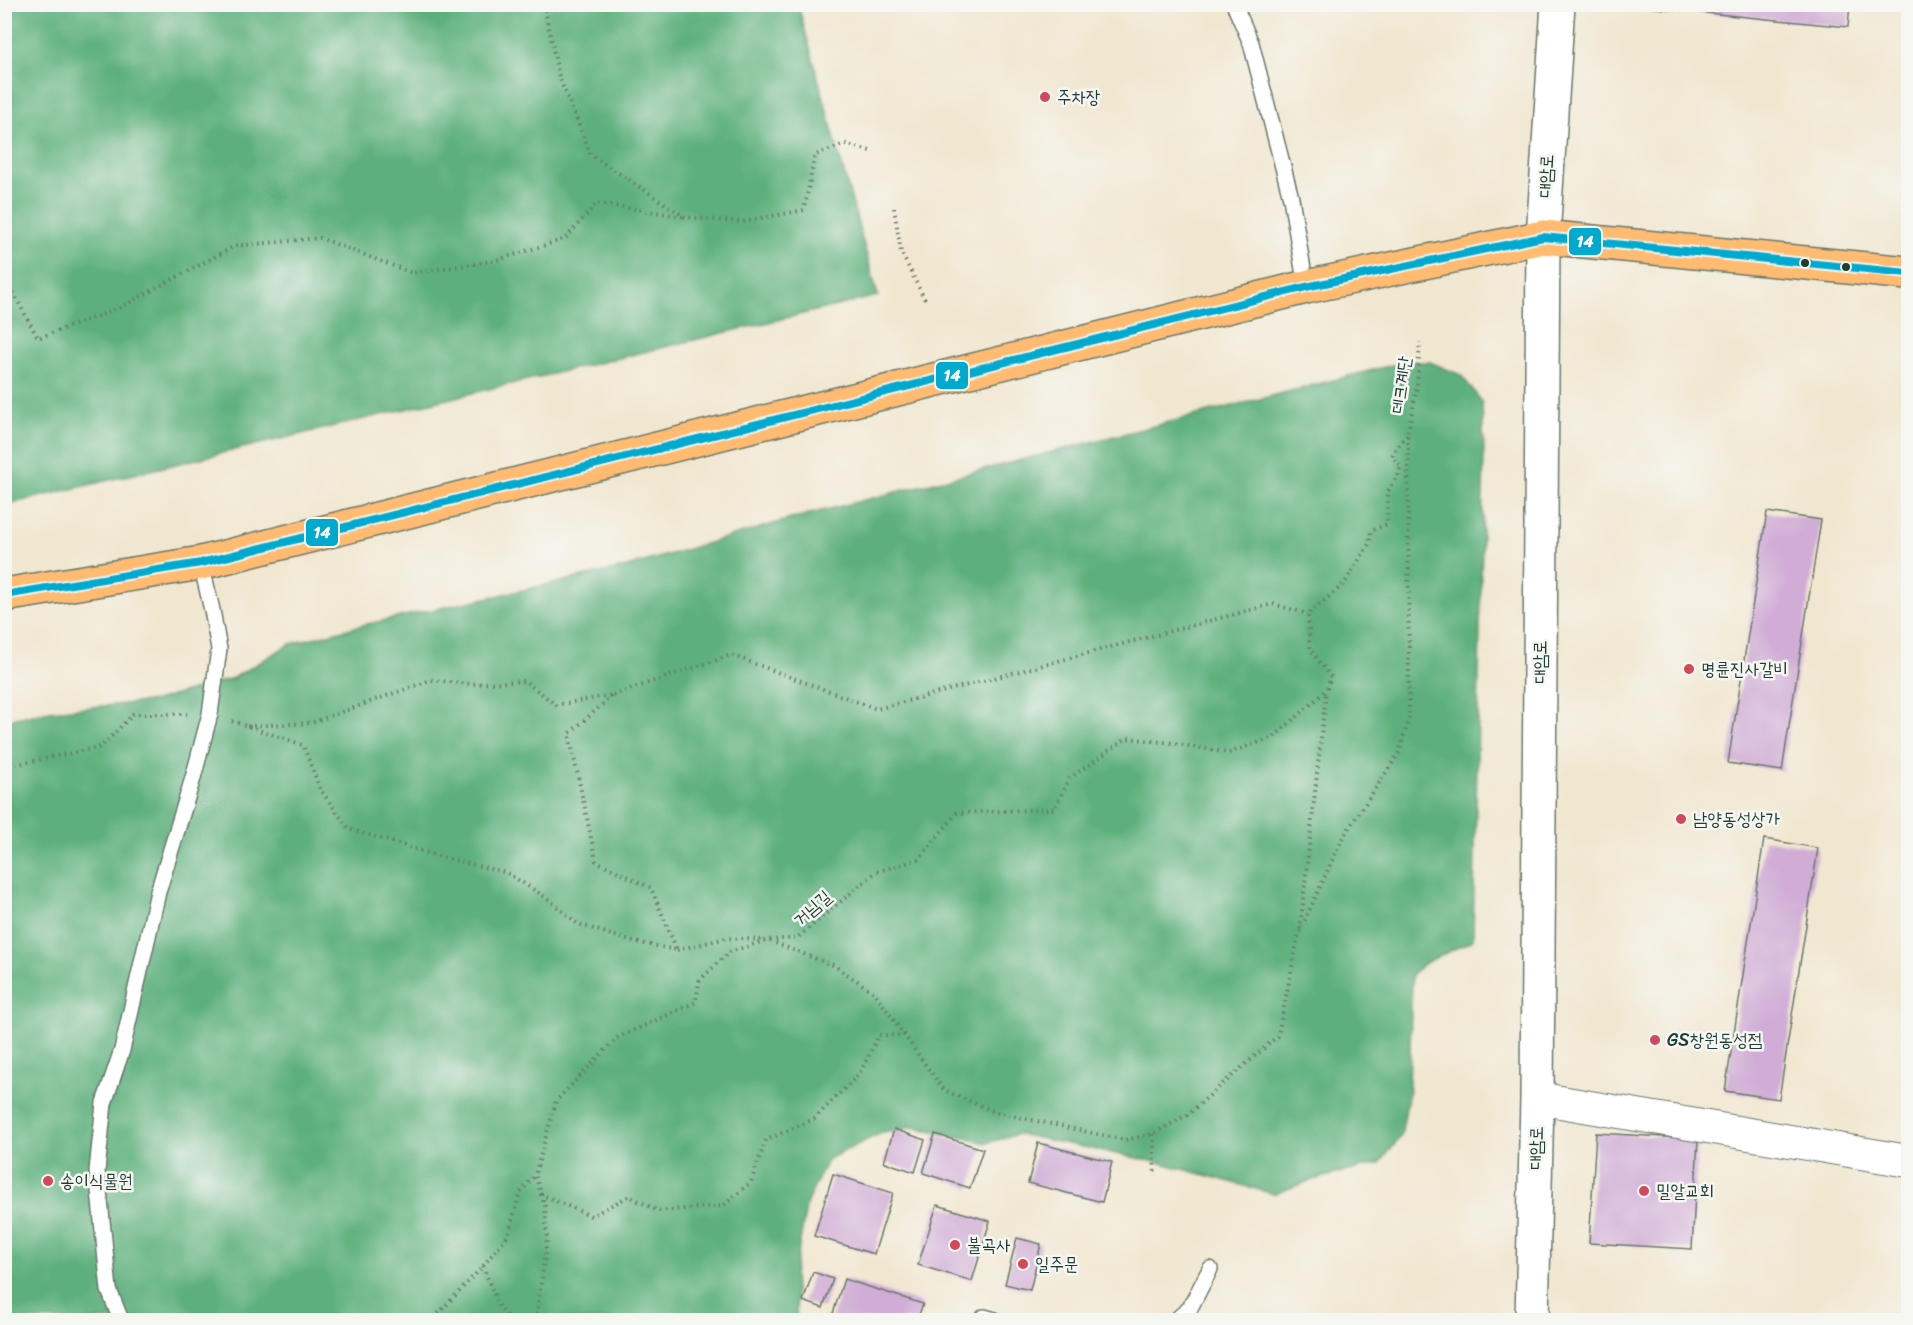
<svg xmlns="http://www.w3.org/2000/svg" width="1913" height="1325" viewBox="0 0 1913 1325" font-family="Sriracha,'Poor Story',sans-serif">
<rect width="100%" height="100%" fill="#f6f6f2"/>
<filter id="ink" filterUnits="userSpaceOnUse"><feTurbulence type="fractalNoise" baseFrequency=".0167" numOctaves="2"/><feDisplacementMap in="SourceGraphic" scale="12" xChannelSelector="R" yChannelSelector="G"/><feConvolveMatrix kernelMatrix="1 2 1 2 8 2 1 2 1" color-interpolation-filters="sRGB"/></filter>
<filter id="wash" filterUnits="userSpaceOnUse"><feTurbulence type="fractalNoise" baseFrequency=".008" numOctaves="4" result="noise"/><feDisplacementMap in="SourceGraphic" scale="24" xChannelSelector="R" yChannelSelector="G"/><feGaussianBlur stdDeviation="1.35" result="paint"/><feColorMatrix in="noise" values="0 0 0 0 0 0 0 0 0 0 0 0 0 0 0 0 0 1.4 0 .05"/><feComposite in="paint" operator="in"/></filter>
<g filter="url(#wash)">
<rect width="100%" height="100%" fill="#f1e7d0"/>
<g fill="#5db07d" stroke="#3e7658" stroke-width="1.5">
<polygon points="4,5 798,5 878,296 5,505"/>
<polygon points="1404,362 1430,362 1461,375 1482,402 1484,452 1473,940 1427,962 1412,974 1409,1091 1401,1136 1380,1163 1312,1180 1274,1194 1161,1163 1018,1134 987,1143 912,1127 879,1134 828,1159 807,1202 794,1275 797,1320 5,1320 5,720 50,711 155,701 233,678 290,644 363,625 623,568 794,518"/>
</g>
<g id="blocks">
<g fill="#d0acd6">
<polygon points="1637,4 1850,4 1848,27 1637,6"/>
<polygon points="1767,512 1821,520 1782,771 1728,763"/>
<polygon points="1764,839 1818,848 1779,1099 1725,1091"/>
<polygon points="894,1129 925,1140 915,1172 884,1162"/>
<polygon points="1596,1133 1698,1139 1692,1249 1589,1243"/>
<polygon points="935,1134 983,1149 970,1188 923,1173"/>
<polygon points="1038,1143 1112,1162 1102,1202 1028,1183"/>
<polygon points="833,1174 893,1193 874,1254 814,1236"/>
<polygon points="937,1205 990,1221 972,1281 918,1265"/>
<polygon points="1017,1238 1041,1244 1030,1290 1005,1284"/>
<polygon points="813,1272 833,1279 823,1308 803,1301"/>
<polygon points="844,1279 923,1304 917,1320 831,1320"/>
</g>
</g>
</g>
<g filter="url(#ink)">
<use href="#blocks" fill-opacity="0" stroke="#68786b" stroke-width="1.5"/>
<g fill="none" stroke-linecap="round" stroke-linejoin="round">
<defs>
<g id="service">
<polyline points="1234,4 1251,43 1291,198 1306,287"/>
<polyline points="984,1317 995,1320"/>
<polyline points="121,1320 109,1290 97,1171 104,1103 122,1050 158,892 193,778 210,714 219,649 212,610 201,563"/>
<polyline points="1176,1320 1190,1308 1210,1269"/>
</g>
<polyline id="minor" points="1537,1098 1908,1161"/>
<polyline id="tertiary" points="1532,1320 1537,1098 1543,237 1558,4"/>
<polyline id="primary" points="4,595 201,563 1306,287 1543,237 1908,273"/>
</defs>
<use href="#service" stroke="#68786b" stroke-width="18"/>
<use href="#minor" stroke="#68786b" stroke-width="34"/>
<use href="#tertiary" stroke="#68786b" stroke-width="36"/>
<use href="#primary" stroke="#68786b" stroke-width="36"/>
<g stroke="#68786b" stroke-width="4" stroke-dasharray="1.5 4.5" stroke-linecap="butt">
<polyline points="544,4 559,77 591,155 685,217 742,222 804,210 815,155 845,144 870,151"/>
<polyline points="894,208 901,252 925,300"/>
<polyline points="4,252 9,285 38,338 117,309 235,246 320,238 412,273 494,261 565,239 597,203 685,217"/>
<polyline points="613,695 731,655 877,709 1273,604 1308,614"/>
<polyline points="232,721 303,745 320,789 349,829 438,856 507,873 547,898 578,924 634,942 677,950 651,888 596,861 569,734 613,695 556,705 525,681 471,684 431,680 311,723 247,726"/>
<polyline points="4,767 101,747 133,714 187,714"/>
<polyline points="1300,929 1326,692"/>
<polyline points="770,941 835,966 875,993 904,1035"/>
<polyline points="677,950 726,938 762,940"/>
<polyline points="1153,1134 1155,1176"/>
<polyline points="540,1194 591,1216 629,1196 658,1211 723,1206 751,1182 766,1140 814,1119 860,1073 879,1035 904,1035 944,1090 995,1112 1125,1140 1153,1134 1187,1115 1278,1036 1299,933 1343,837 1399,753 1409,719 1408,432 1417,387 1420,342"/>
<polyline points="483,1266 499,1308 510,1320"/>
<polyline points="1441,1319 1441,1320"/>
<polyline points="428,1320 438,1314 483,1266 508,1235 520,1193 535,1175"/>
<polyline points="536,1320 547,1239 545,1206 535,1175 556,1101 617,1038 696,1002 699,981 729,952 768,940 797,938 876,872 919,859 957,813 1054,809 1070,778 1127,738 1172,743 1229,753 1274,737 1326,691 1331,677 1310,649 1308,614 1344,584 1369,544 1371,531 1387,524 1388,491 1398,476 1401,466 1392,456 1408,432"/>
</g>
<use href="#service" stroke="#fff" stroke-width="15"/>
<use href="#minor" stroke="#fff" stroke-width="32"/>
<use href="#tertiary" stroke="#fff" stroke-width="33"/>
<use href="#primary" stroke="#febb71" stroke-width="33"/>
<defs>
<polyline id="bus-1" points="4,595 201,563 1306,287 1543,237 1908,273"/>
</defs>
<use href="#bus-1" stroke="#f6f6f2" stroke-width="12"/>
<use href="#bus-1" stroke="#00a9ce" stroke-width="8"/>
</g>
</g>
<g fill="#d1495b" stroke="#f6f6f2" stroke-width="2">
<circle cx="1045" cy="97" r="6"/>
<circle cx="1689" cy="669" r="6"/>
<circle cx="1681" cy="819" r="6"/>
<circle cx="1655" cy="1040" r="6"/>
<circle cx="48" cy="1181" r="6"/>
<circle cx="1644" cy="1191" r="6"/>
<circle cx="955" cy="1245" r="6"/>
<circle cx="1023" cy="1264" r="6"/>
</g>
<g fill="#1f3d34" stroke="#f6f6f2" stroke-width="2">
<circle cx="1805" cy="263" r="5"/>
<circle cx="1846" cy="267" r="5"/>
</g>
<g text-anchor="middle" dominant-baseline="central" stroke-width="5" stroke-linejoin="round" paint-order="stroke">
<g font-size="18" fill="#1f3d34" stroke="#f6f6f2" text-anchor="start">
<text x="1057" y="97">주차장</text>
<text x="1701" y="669">명륜진사갈비</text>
<text x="1693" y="819">남양동성상가</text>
<text x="1667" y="1040">GS창원동성점</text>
<text x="60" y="1181">송이식물원</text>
<text x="1656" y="1191">밀알교회</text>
<text x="967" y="1245">불곡사</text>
<text x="1035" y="1264">일주문</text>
</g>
<g font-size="18" fill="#1f3d34" stroke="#f6f6f2">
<text transform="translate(1546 176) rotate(-87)">대암로</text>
<text transform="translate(1401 385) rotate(-82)">데크계단</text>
<text transform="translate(1540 662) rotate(-90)">대암로</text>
<text transform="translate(812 908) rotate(-41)">거님길</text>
<text transform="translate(1536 1148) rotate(-89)">대암로</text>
</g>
</g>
<g stroke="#f6f6f2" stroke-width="2">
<rect x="1568" y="227" width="34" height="29" rx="6" fill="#00a9ce"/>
<rect x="935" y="361" width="34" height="29" rx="6" fill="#00a9ce"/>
<rect x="305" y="518" width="34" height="29" rx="6" fill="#00a9ce"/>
</g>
<g font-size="16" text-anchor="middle" font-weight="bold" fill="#fff">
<text x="1585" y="247">14</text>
<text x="952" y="381">14</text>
<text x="322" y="538">14</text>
</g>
<rect width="1913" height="1325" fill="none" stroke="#f6f6f2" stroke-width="24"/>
</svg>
